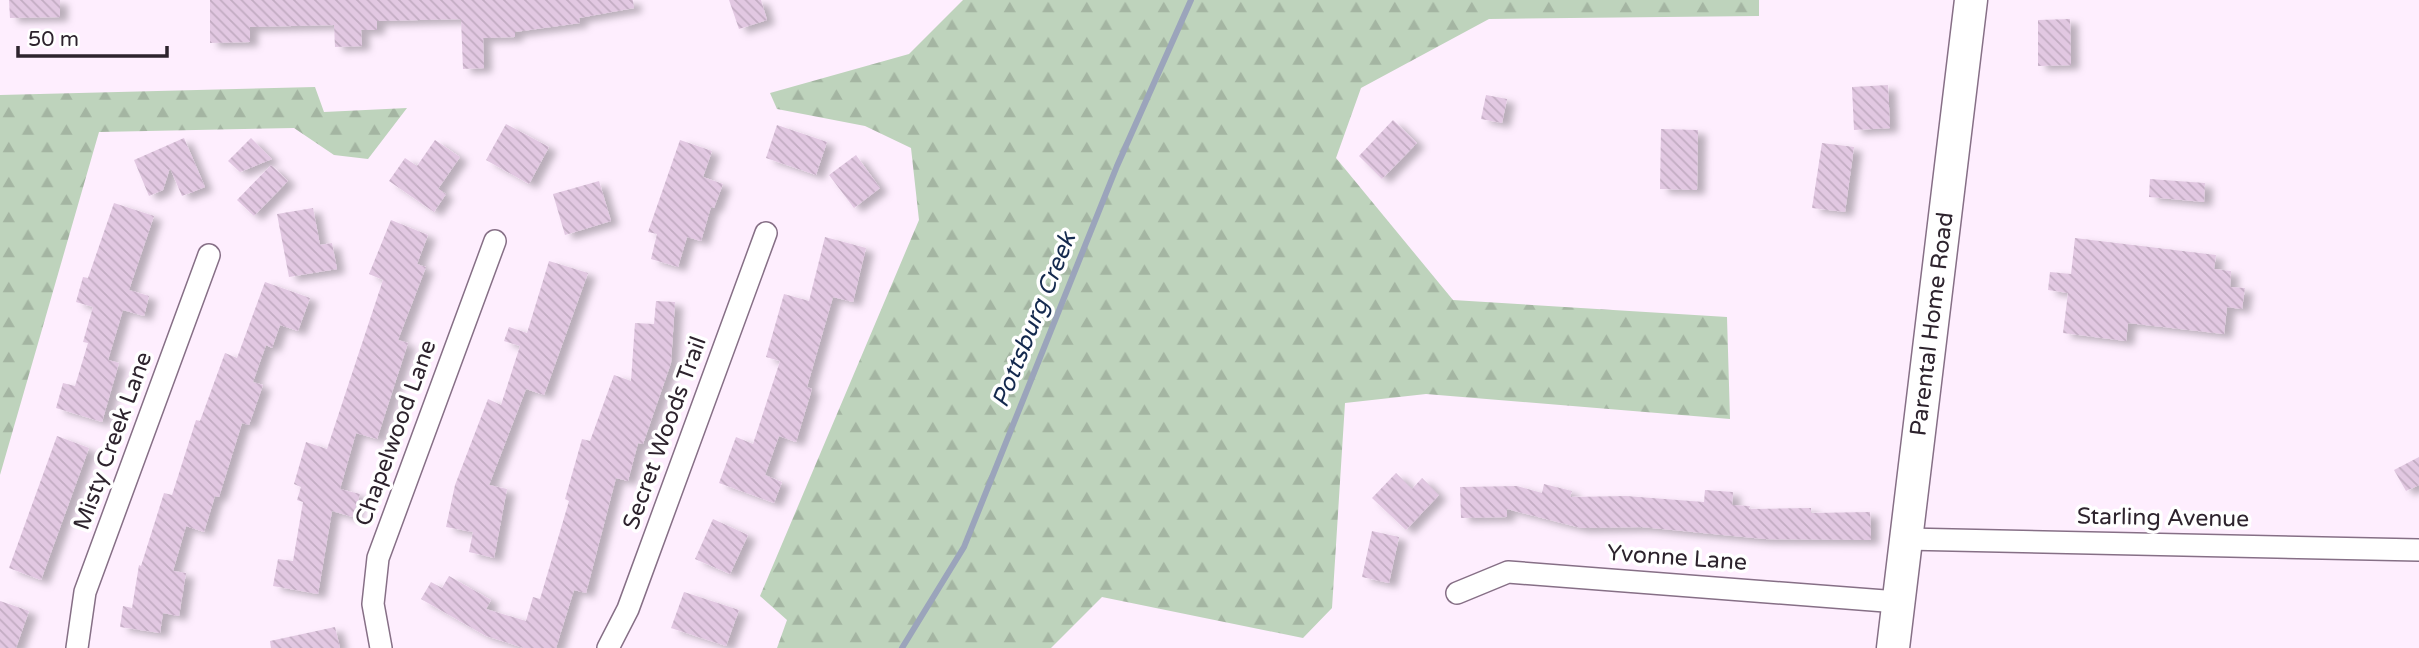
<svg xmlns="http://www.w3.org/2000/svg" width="2419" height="648" viewBox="0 0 2419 648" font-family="'Varela Round',sans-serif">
<defs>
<pattern id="forest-firs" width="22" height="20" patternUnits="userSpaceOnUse" patternTransform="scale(1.75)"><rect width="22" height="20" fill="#bed3bc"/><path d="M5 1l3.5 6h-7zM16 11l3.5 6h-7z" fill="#a4b5a2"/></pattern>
<pattern id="building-back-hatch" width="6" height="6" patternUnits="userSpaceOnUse" patternTransform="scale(1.75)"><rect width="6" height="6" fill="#e2c8e2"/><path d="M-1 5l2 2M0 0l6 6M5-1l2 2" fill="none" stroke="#c2acc2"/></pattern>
<filter id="shadow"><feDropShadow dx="8" dy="4.5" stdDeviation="3.5" flood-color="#0004"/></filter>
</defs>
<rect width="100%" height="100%" fill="#feeefe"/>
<g fill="url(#forest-firs)">
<polygon points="963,0 1759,0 1759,16 1489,19 1361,88 1336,158 1453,300 1727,317 1730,419 1426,394 1345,403 1332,608 1303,638 1102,597 1051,648 777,648 787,620 760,596 919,220 911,148 865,126 777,109 770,93 909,54"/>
<polygon points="315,87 324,112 407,108 368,159 334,155 294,128 99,132 0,475 0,95"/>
</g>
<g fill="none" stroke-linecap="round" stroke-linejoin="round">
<polyline stroke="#9ba4bb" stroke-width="6" points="902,648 964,547 1117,166 1191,0"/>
</g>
<g fill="url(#building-back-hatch)" filter="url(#shadow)">
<polygon points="9,0 60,0 60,17 10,18"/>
<polygon points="210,0 633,0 634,8 579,18 580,23 515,32 515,37 483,38 484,68 463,69 461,19 377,21 377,30 361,30 362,46 335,47 334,25 250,27 250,42 210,43"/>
<polygon points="729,0 761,0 767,20 739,29"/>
<polygon points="2070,19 2071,65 2038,66 2038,20"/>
<polygon points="1888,85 1890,128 1854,130 1852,87"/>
<polygon points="1486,95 1507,99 1502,123 1481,119"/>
<polygon points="1393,120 1417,143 1382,179 1359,156"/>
<polygon points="506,124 549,147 529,184 486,160"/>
<polygon points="777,125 827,142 816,175 766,158"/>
<polygon points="1661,129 1698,130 1697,190 1660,189"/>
<polygon points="184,138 205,187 182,196 170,168 163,190 149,196 134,160"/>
<polygon points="251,138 272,159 240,172 228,161"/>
<polygon points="435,140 460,157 438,189 446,194 434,212 389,181 405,158 417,166"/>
<polygon points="680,140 712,151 703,177 723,184 714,208 711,207 701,241 687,237 678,267 651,259 657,234 648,232"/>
<polygon points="1822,143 1854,147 1845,212 1812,208"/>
<polygon points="856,155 880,188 854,208 829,175"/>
<polygon points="271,165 288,181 254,216 237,200"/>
<polygon points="2150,179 2205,183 2204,202 2149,197"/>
<polygon points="599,181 611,221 565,235 553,194"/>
<polygon points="114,203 154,216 129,290 149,296 144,316 123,310 108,360 119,363 102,422 56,408 63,383 75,386 88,343 83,342 93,307 76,302 83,277 88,278"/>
<polygon points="313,208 320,245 332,243 337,269 289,277 277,214"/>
<polygon points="391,220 428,235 417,264 426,267 398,340 408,343 377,439 356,433 340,489 360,494 353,517 332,511 318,594 273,586 278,559 293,561 303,502 297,500 301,487 294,484 306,442 327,449 383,280 369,274"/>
<polygon points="825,237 866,248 853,302 833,297 807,387 812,389 796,442 779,436 765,475 782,482 774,503 719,483 736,437 753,444 780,361 766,357 784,294 809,301"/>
<polygon points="2075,238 2216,255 2214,269 2231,271 2230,287 2245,288 2242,309 2227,307 2224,334 2128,323 2126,341 2063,333 2068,293 2048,290 2050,272 2071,274"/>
<polygon points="549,261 588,273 544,395 526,389 489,485 507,489 494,558 469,552 473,532 446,527 455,485 488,399 501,405 520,346 504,341 509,327 527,333"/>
<polygon points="265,282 310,298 298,331 280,325 272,348 266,345 253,382 263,385 249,425 242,423 219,497 215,496 204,532 186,526 173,571 186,573 179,616 163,613 160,633 120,627 123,606 132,608 139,565 141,566 164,493 172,495 196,420 200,421 225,353 237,358"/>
<polygon points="656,301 675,302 671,363 643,444 638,443 628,481 616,478 586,593 574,590 556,648 524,648 486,636 421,599 431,582 442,588 449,576 491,600 486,609 526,621 533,597 540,599 569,501 565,499 582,439 590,441 614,375 631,381 635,323 654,324"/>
<polygon points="57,436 89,448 41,580 9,568"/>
<polygon points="2419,457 2419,485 2406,491 2394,470"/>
<polygon points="1396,473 1412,489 1422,478 1439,495 1406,530 1372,498"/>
<polygon points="1544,484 1572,491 1570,497 1626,496 1704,502 1705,490 1733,492 1732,505 1750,506 1749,509 1811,508 1811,513 1870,512 1871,540 1764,539 1642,527 1581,528 1507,509 1507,517 1461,518 1460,487 1517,486 1542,493"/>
<polygon points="713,519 748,535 730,574 695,559"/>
<polygon points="1372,531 1399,537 1389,583 1362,577"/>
<polygon points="684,592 739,610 726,646 671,628"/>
<polygon points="0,601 29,611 16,648 0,648"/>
<polygon points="335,627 340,648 271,648 270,641"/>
</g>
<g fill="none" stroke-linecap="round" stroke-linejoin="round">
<defs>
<g id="street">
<polyline points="1906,539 2419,550"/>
<polyline points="1457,593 1508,572 1898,602"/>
<polyline points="77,648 85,592 209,255"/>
<polyline points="381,648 373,604 378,558 495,241"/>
<polyline points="608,648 628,609 766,233"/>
</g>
<polyline id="secondary" points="1893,648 1971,0"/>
</defs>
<use href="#street" stroke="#866f86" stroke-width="24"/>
<use href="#secondary" stroke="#866f86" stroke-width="35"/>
<use href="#street" stroke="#fff" stroke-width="21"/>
<use href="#secondary" stroke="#fff" stroke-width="32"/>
</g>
<g text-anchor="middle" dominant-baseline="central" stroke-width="7" stroke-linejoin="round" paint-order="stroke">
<g font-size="23" fill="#2d232d" stroke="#fff">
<text transform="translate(1932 324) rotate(-83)">Parental Home Road</text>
<text transform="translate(396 433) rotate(-70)">Chapelwood Lane</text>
<text transform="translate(665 433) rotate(-70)">Secret Woods Trail</text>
<text transform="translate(113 441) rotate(-70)">Misty Creek Lane</text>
<text transform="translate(2163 518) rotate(1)">Starling Avenue</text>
<text transform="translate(1677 558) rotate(4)">Yvonne Lane</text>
</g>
<g font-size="24" font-style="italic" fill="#14294e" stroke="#fff">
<text transform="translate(1034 320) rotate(-68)">Pottsburg Creek</text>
</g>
</g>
<path d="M18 46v10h149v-10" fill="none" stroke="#2d232d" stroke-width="3.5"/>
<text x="28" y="46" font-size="21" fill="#2d232d" stroke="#ffffff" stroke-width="5" paint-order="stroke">50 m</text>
</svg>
